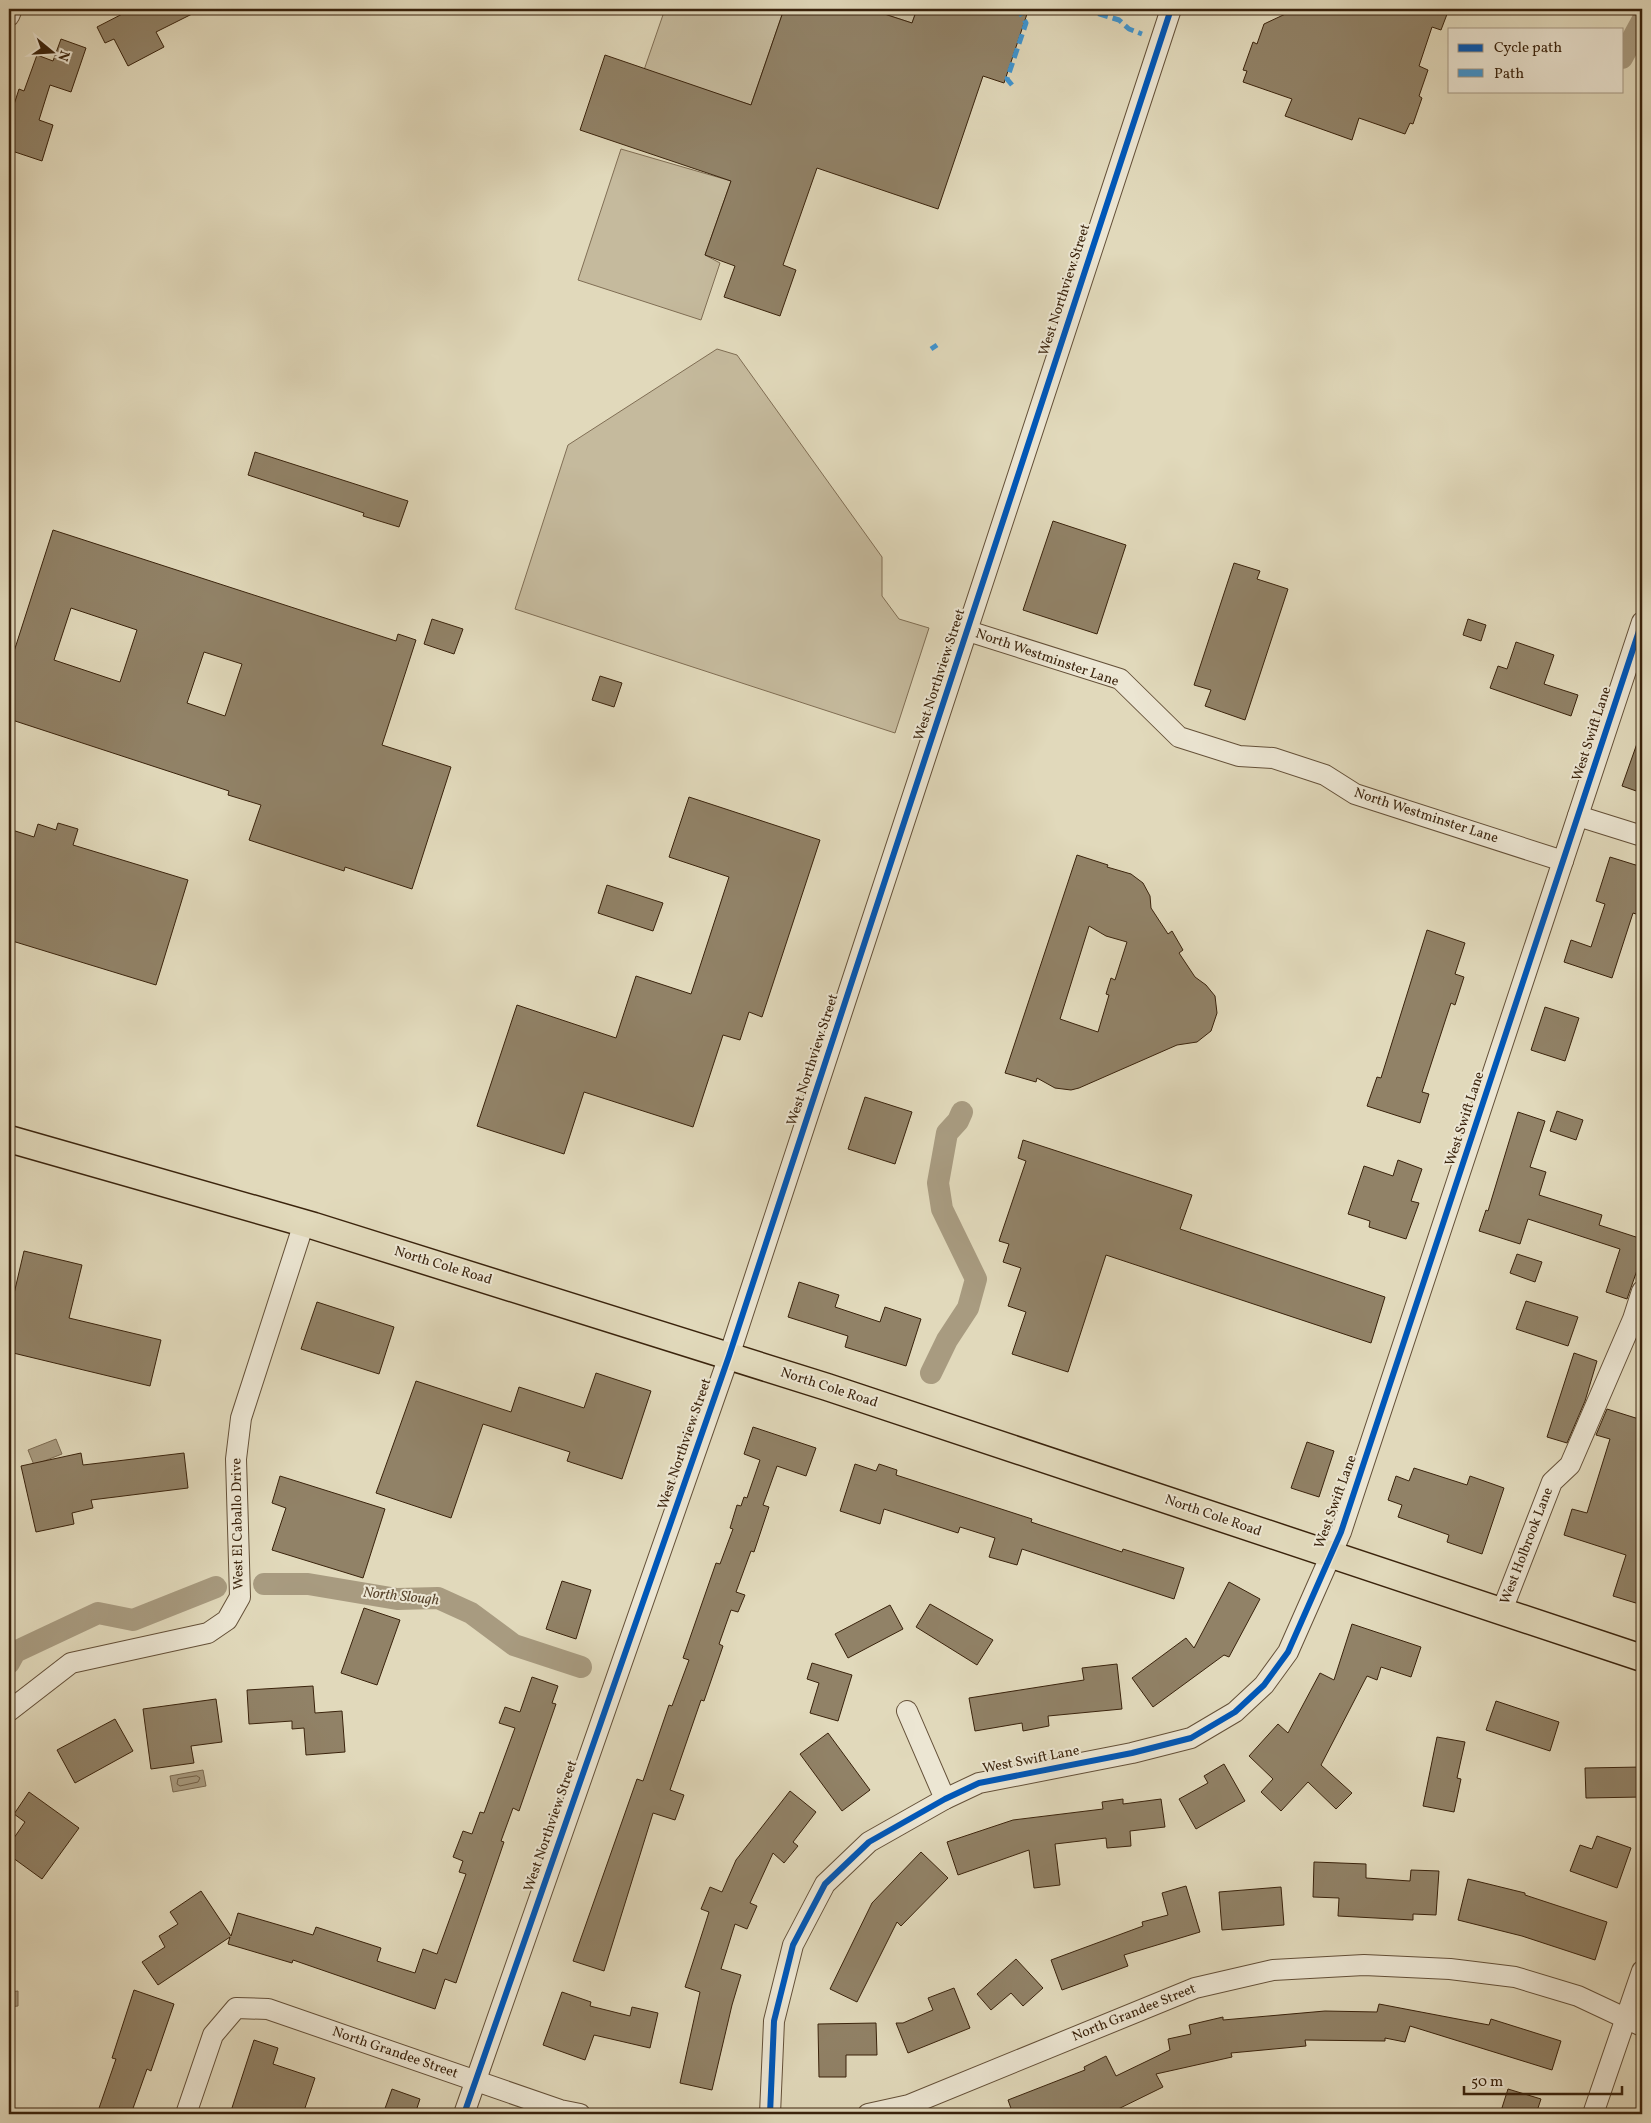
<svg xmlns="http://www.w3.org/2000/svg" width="1651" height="2123" viewBox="0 0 1651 2123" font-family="Vollkorn,serif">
<rect width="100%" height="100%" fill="#e1d9bb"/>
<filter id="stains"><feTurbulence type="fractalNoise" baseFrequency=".004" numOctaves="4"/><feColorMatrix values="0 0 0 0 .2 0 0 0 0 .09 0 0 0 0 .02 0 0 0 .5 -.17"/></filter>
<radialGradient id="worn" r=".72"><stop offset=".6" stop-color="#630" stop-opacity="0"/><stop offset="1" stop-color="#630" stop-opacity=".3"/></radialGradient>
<g fill="#c5ba9d" stroke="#806e54">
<polygon points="665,9 784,9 751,105 644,70"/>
<polygon points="869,9 917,9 912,23"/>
<polygon points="621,149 731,181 705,255 720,263 701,320 578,280"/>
<polygon points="717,349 737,355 882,557 882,596 899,619 929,628 895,733 515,609 568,445"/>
</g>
<g fill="#a89b80" stroke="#7c6b52">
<polygon points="56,1439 62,1454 34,1465 28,1450"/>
<polygon points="203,1770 206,1786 173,1792 170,1776"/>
<polygon points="18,1991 18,2006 9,2007 9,1992"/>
</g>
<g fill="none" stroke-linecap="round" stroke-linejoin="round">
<polygon stroke="#715f46" stroke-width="1" points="197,1776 200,1778 198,1782 180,1786 177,1784 178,1779"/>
<g stroke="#a89b80" stroke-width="22">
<polyline points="1622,58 1642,21"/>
<polyline points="931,1373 947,1340 968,1308 976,1279 942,1209 938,1183 947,1133 958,1121 962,1112"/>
<polyline points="264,1584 308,1584 397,1599 438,1598 471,1613 514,1645 581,1667"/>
<polyline points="9,1663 15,1652 98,1613 133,1620 216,1587"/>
</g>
</g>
<g fill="#918267" stroke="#3a230c" fill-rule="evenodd">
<polygon points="132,9 202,9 156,32 164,47 128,66 114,39 105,43 97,27"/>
<polygon points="784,9 869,9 912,23 917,9 1013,9 1027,14 1004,83 983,76 938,209 817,168 783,265 796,270 780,316 724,297 735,266 705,255 731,181 580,130 605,55 751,105"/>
<polygon points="1296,9 1449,9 1441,30 1432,27 1419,66 1428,70 1419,96 1422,98 1413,124 1410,123 1405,134 1359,118 1352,140 1285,116 1292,99 1243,82 1247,71 1243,70 1253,42 1257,44 1264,24"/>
<polygon points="61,39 86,48 71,92 50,85 39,120 53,125 42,161 9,150 9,120 19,89 24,91 37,55 53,61"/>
<polygon points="255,452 408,501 399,527 363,516 364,513 248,475"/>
<polygon points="1053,521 1126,545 1097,634 1023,610"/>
<path d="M53 530 396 641 398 634 416 640 382 745 451 767 412 889 345 867 344 871 249 840 261 805 228 795 229 791 9 719V667ZM71 608 137 630 120 682 54 660ZM204 652 242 664 225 716 187 703Z"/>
<polygon points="1234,563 1260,571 1257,579 1288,589 1245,720 1205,706 1211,690 1194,685"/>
<polygon points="432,619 463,629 454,654 424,644"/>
<polygon points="1468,619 1486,625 1481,641 1463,635"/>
<polygon points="1516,642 1554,655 1544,684 1578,695 1571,716 1490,688 1498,666 1507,669"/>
<polygon points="600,676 622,683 614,707 592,700"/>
<polygon points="1640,735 1642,736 1642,793 1622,786"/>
<polygon points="689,797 820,840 762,1017 749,1012 740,1040 723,1035 693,1127 584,1092 564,1154 477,1126 517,1005 616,1038 636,976 691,994 729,877 669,857"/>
<polygon points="58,823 78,829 73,845 188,880 156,985 9,940 9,829 34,837 38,824 56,830"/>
<path d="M1077 855 1108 865 1107 867 1131 874 1143 883 1150 896 1151 908 1168 934 1172 931 1183 950 1179 953 1195 977 1206 985 1215 996 1217 1013 1211 1031 1197 1042 1177 1045 1079 1088 1071 1090 1055 1088 1037 1078 1036 1082 1005 1073ZM1089 926 1106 936 1127 942 1115 980 1111 978 1106 994 1109 995 1098 1032 1060 1019Z"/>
<polygon points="1610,857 1642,867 1642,916 1633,913 1612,978 1564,962 1571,940 1591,947 1605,904 1596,901"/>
<polygon points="607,885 663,903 653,931 598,913"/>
<polygon points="1427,930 1465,943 1455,974 1464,977 1455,1005 1451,1003 1422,1092 1429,1094 1420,1123 1367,1106 1377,1077 1381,1078"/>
<polygon points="1545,1007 1579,1018 1565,1061 1531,1050"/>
<polygon points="865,1097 912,1112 895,1164 848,1149"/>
<polygon points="1557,1111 1583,1120 1576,1140 1550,1131"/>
<polygon points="1518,1112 1545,1121 1530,1167 1546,1172 1539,1195 1602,1215 1599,1225 1642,1239 1642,1256 1627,1299 1606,1292 1620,1249 1528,1219 1520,1244 1479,1231 1486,1210 1488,1211"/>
<polygon points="1023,1140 1192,1195 1180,1229 1385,1297 1371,1343 1106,1255 1068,1372 1012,1354 1026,1312 1008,1306 1021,1268 1003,1262 1009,1244 999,1241 1026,1161 1018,1158"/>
<polygon points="1398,1160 1422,1169 1411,1201 1419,1203 1406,1239 1369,1227 1370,1221 1348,1214 1364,1166 1393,1176"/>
<polygon points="24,1251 82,1265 69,1318 161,1340 150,1386 9,1352 9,1315"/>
<polygon points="1517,1254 1542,1262 1535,1282 1510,1273"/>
<polygon points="799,1282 839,1295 835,1307 880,1322 885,1307 921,1319 906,1366 845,1347 848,1336 788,1317"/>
<polygon points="1526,1301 1578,1317 1568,1346 1516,1329"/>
<polygon points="317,1302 394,1327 379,1374 301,1349"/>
<polygon points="1574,1353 1597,1361 1585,1401 1567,1443 1547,1437"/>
<polygon points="596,1373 651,1391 622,1479 567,1461 570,1452 483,1424 451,1518 376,1493 416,1381 511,1412 519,1387 584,1408"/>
<polygon points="1607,1409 1642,1420 1642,1594 1639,1604 1613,1596 1626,1555 1564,1535 1572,1509 1587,1513 1610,1439 1596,1435"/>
<polygon points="753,1427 816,1448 806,1476 777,1466 763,1505 769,1507 754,1552 751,1551 736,1592 745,1595 738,1612 731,1610 719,1644 723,1646 704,1701 701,1700 670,1790 684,1795 675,1820 653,1813 604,1971 573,1961 637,1779 643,1781 669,1705 672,1706 689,1660 683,1658 716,1563 720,1564 733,1529 730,1528 737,1505 741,1506 744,1497 747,1498 760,1460 744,1454"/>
<polygon points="1307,1442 1334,1451 1319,1497 1291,1488"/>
<polygon points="81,1453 83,1465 184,1453 188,1488 91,1500 93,1508 72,1513 74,1524 36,1532 21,1466"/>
<polygon points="855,1464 876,1471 879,1464 897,1470 896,1475 1032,1519 1031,1522 1122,1552 1123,1549 1184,1568 1174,1599 1022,1549 1017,1565 989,1557 995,1538 960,1527 958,1533 884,1509 880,1524 840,1511"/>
<polygon points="1414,1468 1467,1485 1470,1476 1504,1488 1482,1554 1447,1542 1449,1535 1398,1517 1402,1505 1388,1500 1396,1476 1409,1481"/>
<polygon points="280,1476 385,1509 363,1578 272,1550 286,1508 272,1503"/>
<polygon points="562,1581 591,1590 576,1639 546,1629"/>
<polygon points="1229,1582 1260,1599 1229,1657 1224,1655 1153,1707 1132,1678 1186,1638 1194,1648"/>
<polygon points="930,1604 993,1640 977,1665 916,1627"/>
<polygon points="890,1605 903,1629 848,1658 835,1634"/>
<polygon points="364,1608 400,1620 377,1685 341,1673"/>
<polygon points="1352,1624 1421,1647 1411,1677 1381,1667 1377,1680 1367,1676 1321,1765 1352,1793 1336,1809 1308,1782 1281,1811 1261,1792 1273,1779 1249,1756 1278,1724 1288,1733 1320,1673 1334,1680"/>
<polygon points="812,1663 852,1675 838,1721 810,1713 819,1683 807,1679"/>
<polygon points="1117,1664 1122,1709 1048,1716 1049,1726 1023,1731 1022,1723 975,1731 969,1698 1084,1680 1082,1668"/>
<polygon points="532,1677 558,1686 552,1703 556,1704 519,1811 513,1808 501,1841 504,1842 456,1983 445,1979 435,2009 293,1960 292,1963 228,1944 230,1937 158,1985 142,1962 165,1947 159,1936 178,1924 170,1912 201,1891 231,1936 238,1913 313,1935 316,1927 381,1948 377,1961 415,1973 423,1949 437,1954 466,1874 459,1872 463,1861 453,1857 463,1831 472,1834 480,1812 484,1813 515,1728 499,1723 505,1707 520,1712"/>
<polygon points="313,1686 315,1713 342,1711 345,1752 306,1755 304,1728 292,1729 292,1721 249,1724 247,1690"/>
<polygon points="216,1699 222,1742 191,1746 194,1763 151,1769 143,1709"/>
<polygon points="1496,1701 1559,1722 1550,1751 1486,1730"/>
<polygon points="115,1719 133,1751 75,1783 57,1750"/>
<polygon points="828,1733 870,1790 842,1811 800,1754"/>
<polygon points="1437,1737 1465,1742 1457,1778 1461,1779 1454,1812 1423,1806"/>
<polygon points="1224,1764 1245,1801 1196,1829 1179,1799 1208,1783 1204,1776"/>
<polygon points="1642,1767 1642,1797 1586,1798 1585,1768"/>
<polygon points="790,1791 816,1812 793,1842 798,1846 784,1863 773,1853 750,1903 757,1906 747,1929 735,1924 721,1969 741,1975 732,2005 712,2090 680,2083 700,1992 685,1987 709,1912 701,1909 710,1887 722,1892 736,1860"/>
<polygon points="29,1792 79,1828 42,1879 9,1855 9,1845 25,1822 14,1814"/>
<polygon points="1123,1799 1123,1804 1161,1799 1165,1827 1130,1831 1131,1846 1107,1848 1106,1838 1055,1844 1060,1885 1034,1888 1029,1850 958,1875 947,1842 1013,1820 1103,1809 1102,1802"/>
<polygon points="1597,1836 1631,1848 1617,1888 1570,1871 1580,1845 1592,1849"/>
<polygon points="921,1852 948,1878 901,1926 897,1922 857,2002 830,1989 872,1903"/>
<polygon points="1314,1862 1366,1864 1366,1878 1410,1881 1411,1870 1439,1871 1436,1915 1413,1914 1413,1920 1338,1916 1339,1898 1313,1897"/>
<polygon points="1468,1879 1525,1893 1525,1895 1607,1922 1595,1960 1522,1936 1458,1920"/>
<polygon points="1186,1886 1200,1932 1124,1955 1128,1966 1062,1990 1051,1960 1143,1926 1142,1922 1168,1915 1162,1893"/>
<polygon points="1281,1887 1284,1925 1222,1930 1219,1892"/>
<polygon points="1016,1959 1043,1988 1023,2006 1011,1993 991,2010 977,1994"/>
<polygon points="954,1988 970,2028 908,2053 896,2023 903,2023 933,2010 928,1998"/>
<polygon points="134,1990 174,2004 151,2071 147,2069 131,2114 97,2114 116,2059 112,2058"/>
<polygon points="562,1992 591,2002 590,2006 630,2016 632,2007 658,2013 650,2048 594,2035 585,2060 543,2045"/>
<polygon points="1379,2004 1489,2025 1491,2019 1561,2041 1552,2070 1410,2026 1405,2042 1385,2038 1385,2041 1305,2040 1306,2046 1231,2053 1232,2057 1156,2074 1163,2087 1108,2114 1013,2114 1008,2100 1085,2070 1084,2067 1106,2056 1116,2076 1170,2050 1168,2039 1191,2034 1189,2025 1223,2017 1223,2020 1325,2011 1377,2012"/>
<polygon points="876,2023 877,2055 846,2055 846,2077 819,2077 818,2024"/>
<polygon points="254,2040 278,2048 273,2064 315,2078 303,2114 230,2114"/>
<polygon points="392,2089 420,2099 415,2114 383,2114"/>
<polygon points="1508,2089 1541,2099 1536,2114 1500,2114"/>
</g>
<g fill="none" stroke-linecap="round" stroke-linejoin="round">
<defs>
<g id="minor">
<polyline points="9,16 12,9"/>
<polyline points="968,631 1120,679 1179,737 1239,756 1273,758 1325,775 1355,794 1563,861"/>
<polyline points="1578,816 1642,836"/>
<polyline points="1501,1613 1552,1482 1570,1465 1633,1319 1642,1291"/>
<polyline points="9,1711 71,1663 208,1633 227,1620 240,1597 236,1459 241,1418 304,1223"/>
<polyline points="907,1711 945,1799"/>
<polyline points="186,2114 213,2035 236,2008 268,2009 560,2110 580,2114"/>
<polyline points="464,2114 729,1356 1171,9"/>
<polyline points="770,2114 774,2021 793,1945 825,1884 869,1842 945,1799 979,1783 1132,1753 1191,1738 1235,1712 1264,1685 1288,1652 1341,1532 1642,622"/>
<polyline points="868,2114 909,2105 1195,1988 1273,1970 1364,1965 1450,1969 1515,1977 1578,1996 1642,2026"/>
<polyline points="1593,2114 1642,1971"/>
</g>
<polyline id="major" points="9,1139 314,1226 827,1387 1642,1658"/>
</defs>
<use href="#minor" stroke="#645038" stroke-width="22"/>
<use href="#major" stroke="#3a230c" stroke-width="29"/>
<use href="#minor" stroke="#ece6d3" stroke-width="20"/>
<use href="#major" stroke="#e1d9bb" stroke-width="26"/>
<g stroke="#3e95d2" stroke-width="5" stroke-dasharray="10 5" stroke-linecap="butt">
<polyline points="1084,9 1119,20 1129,29 1142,34"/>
<polyline points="1012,85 1007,79 1026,23 1018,9"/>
<polyline points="931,349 937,345"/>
</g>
<defs>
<g id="cycleway">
<polyline points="464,2114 729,1356 1171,9"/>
<polyline points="770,2114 774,2021 793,1945 825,1884 869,1842 945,1799 979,1783 1132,1753 1191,1738 1235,1712 1264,1685 1288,1652 1341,1532 1642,622"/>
</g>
</defs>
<use href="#cycleway" stroke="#ece6d3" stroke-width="9"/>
<use href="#cycleway" stroke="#0057b8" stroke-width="6"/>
</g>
<g text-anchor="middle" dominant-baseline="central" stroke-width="4" stroke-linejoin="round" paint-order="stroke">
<g font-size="14" fill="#3a230c" stroke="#ece6d3">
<text transform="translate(1065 290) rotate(-72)">West Northview Street</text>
<text transform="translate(1047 658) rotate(19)">North Westminster Lane</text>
<text transform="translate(940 675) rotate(-72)">West Northview Street</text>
<text transform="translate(1592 734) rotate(-72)">West Swift Lane</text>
<text transform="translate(1426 816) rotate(18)">North Westminster Lane</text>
<text transform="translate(813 1060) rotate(-72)">West Northview Street</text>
<text transform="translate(1465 1119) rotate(-72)">West Swift Lane</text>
<text transform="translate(443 1266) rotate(17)">North Cole Road</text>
<text transform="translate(829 1388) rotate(18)">North Cole Road</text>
<text transform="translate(685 1444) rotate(-71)">West Northview Street</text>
<text transform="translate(1336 1502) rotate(-70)">West Swift Lane</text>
<text transform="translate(1213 1516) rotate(19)">North Cole Road</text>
<text transform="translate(238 1524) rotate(-91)">West El Caballo Drive</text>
<text transform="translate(1527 1546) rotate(-69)">West Holbrook Lane</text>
<text transform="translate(1031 1760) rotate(-11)">West Swift Lane</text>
<text transform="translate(551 1826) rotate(-71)">West Northview Street</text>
<text transform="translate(1134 2013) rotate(-22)">North Grandee Street</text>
<text transform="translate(395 2053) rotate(19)">North Grandee Street</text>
</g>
<g font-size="15" font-style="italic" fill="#5b472f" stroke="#ece6d3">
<text transform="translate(401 1597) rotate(6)">North Slough</text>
</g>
</g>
<rect width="1651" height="2123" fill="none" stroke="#e1d9bb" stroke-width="30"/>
<rect x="10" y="10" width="1631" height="2103" fill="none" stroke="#3a230c" stroke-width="2.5"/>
<rect x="15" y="15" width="1621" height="2093" fill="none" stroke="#3a230c"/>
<rect x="1448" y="28" width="175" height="65" fill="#ece6d3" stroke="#a59883"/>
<rect x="1458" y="44" width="25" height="8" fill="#0057b8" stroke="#a59883"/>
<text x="1494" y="52" font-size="15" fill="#3a230c">Cycle path</text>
<rect x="1458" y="69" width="25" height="8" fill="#3e95d2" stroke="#a59883"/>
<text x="1494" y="78" font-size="15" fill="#3a230c">Path</text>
<g transform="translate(52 52) rotate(108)" stroke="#ece6d3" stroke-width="4" paint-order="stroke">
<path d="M0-4L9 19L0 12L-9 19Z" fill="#3a230c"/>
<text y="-8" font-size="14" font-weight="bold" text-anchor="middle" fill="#3a230c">N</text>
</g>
<path d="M1464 2086v8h158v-8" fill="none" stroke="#3a230c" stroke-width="2.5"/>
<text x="1471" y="2086" font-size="15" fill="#3a230c" stroke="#ece6d3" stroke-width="4" paint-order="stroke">50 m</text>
<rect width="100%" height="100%" filter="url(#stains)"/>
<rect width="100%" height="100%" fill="url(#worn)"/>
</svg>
